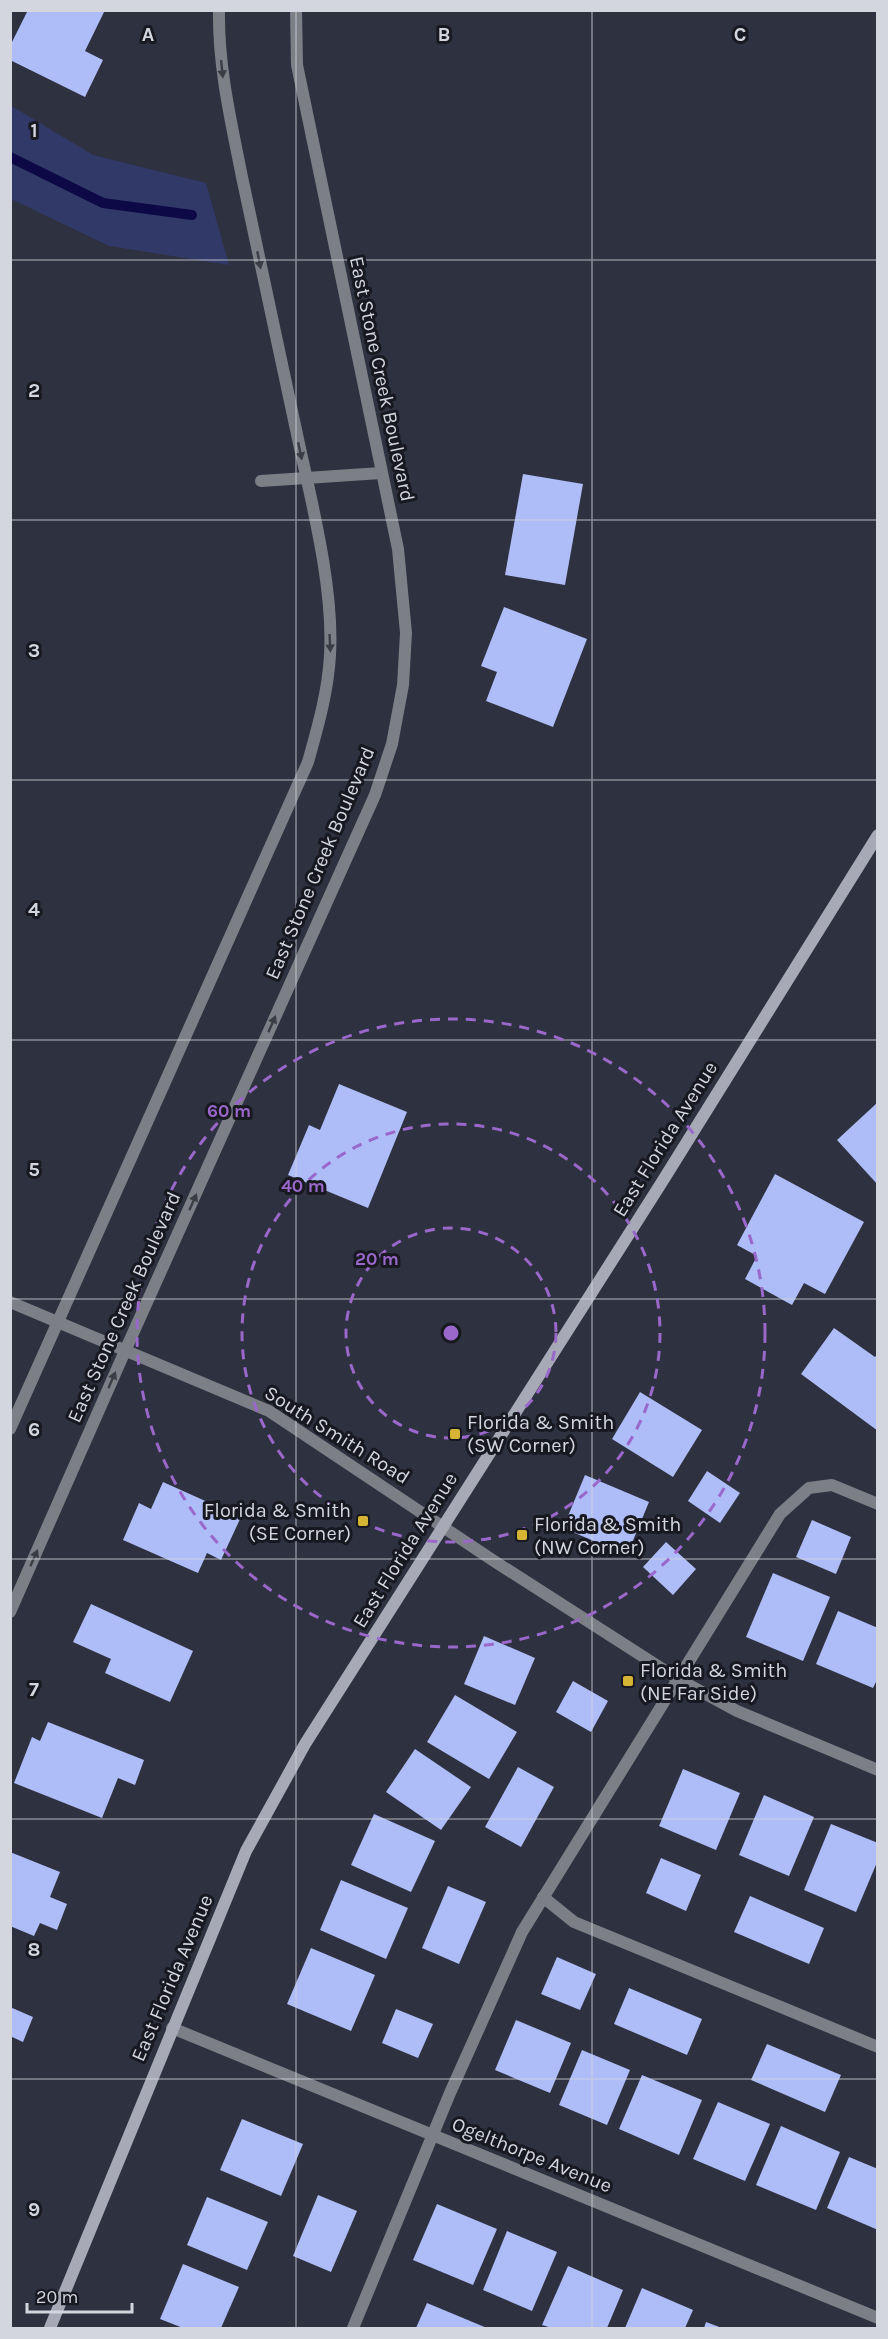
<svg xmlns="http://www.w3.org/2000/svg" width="888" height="2339" viewBox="0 0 888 2339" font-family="Karla,sans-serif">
<rect width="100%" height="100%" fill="#2e313f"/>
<polygon fill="#313968" points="10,105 93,155 206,183 229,265 109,246 11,199"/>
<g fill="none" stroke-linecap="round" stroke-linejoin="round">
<polyline stroke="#0d0947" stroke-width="10" points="10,157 103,203 192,215"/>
</g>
<g fill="#aebcf8">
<polygon points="28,10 105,10 85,51 103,60 85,97 10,60 10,46"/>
<polygon points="523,474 583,484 565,585 505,575"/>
<polygon points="504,607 587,639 553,727 486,701 497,672 481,666"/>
<polygon points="339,1084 407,1112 368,1208 288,1175 309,1125 320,1130"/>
<polygon points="878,1102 878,1185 837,1140"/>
<polygon points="775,1174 864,1222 825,1294 804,1283 792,1305 745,1279 757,1256 737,1245"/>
<polygon points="834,1328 875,1357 878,1353 878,1431 801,1374"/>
<polygon points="640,1392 702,1430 673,1477 612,1439"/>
<polygon points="707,1471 740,1493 720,1523 688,1501"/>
<polygon points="585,1475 649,1502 627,1555 563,1528"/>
<polygon points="163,1482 241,1517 221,1560 207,1553 198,1573 123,1540 139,1503 151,1509"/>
<polygon points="812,1520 851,1537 836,1574 796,1557"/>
<polygon points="666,1542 696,1569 673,1595 643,1567"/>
<polygon points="773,1573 830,1597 803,1661 746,1637"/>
<polygon points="91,1604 193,1651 170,1702 105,1673 111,1659 73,1642"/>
<polygon points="838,1611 878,1628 878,1678 873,1688 816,1664"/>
<polygon points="484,1636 535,1658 515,1705 464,1684"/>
<polygon points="573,1681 608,1701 591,1732 556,1712"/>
<polygon points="455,1695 517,1732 489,1779 427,1742"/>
<polygon points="48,1722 144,1760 135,1785 118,1778 102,1818 14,1783 32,1737 40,1741"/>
<polygon points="415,1749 471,1787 441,1830 386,1792"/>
<polygon points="518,1767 554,1787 521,1847 485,1827"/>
<polygon points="683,1769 740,1793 716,1850 659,1826"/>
<polygon points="764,1795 814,1817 789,1876 739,1855"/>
<polygon points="374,1814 435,1841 411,1892 351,1865"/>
<polygon points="831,1824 878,1843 878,1860 856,1912 804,1890"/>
<polygon points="10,1852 60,1872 50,1897 67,1904 57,1930 40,1923 34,1936 10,1926"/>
<polygon points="661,1858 701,1875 686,1911 646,1893"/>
<polygon points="341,1880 408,1908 386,1959 320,1930"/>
<polygon points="448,1886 486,1902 459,1964 422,1948"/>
<polygon points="750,1896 824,1928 809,1964 734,1932"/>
<polygon points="311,1948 375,1975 351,2031 287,2004"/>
<polygon points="557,1957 596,1974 580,2010 541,1994"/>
<polygon points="629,1988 702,2019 687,2055 614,2024"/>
<polygon points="10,2007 33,2017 23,2042 10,2036"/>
<polygon points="396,2009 433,2024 418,2058 382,2043"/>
<polygon points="516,2020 571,2043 550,2093 495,2070"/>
<polygon points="767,2044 841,2075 825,2112 751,2080"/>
<polygon points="582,2050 630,2070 607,2125 559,2105"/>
<polygon points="642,2075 702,2100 679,2155 619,2129"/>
<polygon points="718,2102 770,2124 745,2181 693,2159"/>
<polygon points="242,2119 303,2144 281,2196 220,2170"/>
<polygon points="781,2126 840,2152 816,2210 756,2185"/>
<polygon points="849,2157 878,2169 878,2230 827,2208"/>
<polygon points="318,2195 357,2211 331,2272 293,2256"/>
<polygon points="207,2197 268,2222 247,2270 187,2245"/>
<polygon points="437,2204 497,2229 473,2285 413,2260"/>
<polygon points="507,2231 557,2252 532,2311 483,2290"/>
<polygon points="183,2264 239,2287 221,2328 183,2328 160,2319"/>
<polygon points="568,2266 623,2290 607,2328 552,2328 542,2325"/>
<polygon points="642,2288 693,2310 685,2328 625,2328"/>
<polygon points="427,2303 487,2328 416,2328"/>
<polygon points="706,2322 722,2328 704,2328"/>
</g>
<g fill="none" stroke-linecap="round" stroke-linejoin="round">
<g stroke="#7c7f86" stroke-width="12">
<polyline points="543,1897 574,1922 878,2047"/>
<polyline points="353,2328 450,2093 522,1932 780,1514 809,1488 832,1485 878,1504"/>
</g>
<g stroke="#7c7f86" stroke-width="12">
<polyline points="261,481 381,473"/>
<polyline points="10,1302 269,1411 494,1561 678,1679 737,1711 878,1770"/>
<path d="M10 1429 308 762C318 726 328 692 330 655 334 589 312 504 298 439 279 352 260 265 242 177 231 121 218 67 219 10"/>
<polyline points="10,1612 125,1351 375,795 392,744 403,685 406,633 398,549 297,65 296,10"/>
<polyline points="172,2028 878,2318"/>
</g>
<polyline stroke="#a7aab6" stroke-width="12" points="50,2328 246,1851 305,1744 662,1182 878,835"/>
</g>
<defs><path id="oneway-solid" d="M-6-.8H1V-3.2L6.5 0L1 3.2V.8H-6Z" transform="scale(1.5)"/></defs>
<g fill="#3b3d44">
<use href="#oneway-solid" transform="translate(222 69) rotate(84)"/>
<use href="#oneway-solid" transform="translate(259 260) rotate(79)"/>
<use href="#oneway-solid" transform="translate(300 451) rotate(78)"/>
<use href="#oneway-solid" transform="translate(330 643) rotate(87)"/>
<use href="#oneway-solid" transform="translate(272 1024) rotate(-66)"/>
<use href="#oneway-solid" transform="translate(193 1202) rotate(-66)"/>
<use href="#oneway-solid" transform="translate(112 1380) rotate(-66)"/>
<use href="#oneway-solid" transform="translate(34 1558) rotate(-66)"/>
</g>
<path fill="none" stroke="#d3d5df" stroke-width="1.5" stroke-opacity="0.55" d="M296 10V2328M592 10V2328M10 260H878M10 520H878M10 780H878M10 1040H878M10 1299H878M10 1559H878M10 1819H878M10 2079H878"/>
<g fill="none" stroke="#9a67ca" stroke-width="3" stroke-dasharray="10 8">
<circle cx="451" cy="1333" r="105"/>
<circle cx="451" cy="1333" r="209"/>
<circle cx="451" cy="1333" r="314"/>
</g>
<g fill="#d6b534" stroke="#181920" stroke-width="2">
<rect x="449" y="1428" width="12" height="12" rx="3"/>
<rect x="357" y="1515" width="12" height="12" rx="3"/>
<rect x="516" y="1529" width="12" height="12" rx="3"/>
<rect x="622" y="1675" width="12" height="12" rx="3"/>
</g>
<g text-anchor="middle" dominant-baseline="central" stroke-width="6" stroke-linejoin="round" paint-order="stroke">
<g font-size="20" fill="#d3d5df" stroke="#181920">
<text transform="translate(382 379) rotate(78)">East Stone Creek Boulevard</text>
<text transform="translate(320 863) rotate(-67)">East Stone Creek Boulevard</text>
<text transform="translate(665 1139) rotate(-58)">East Florida Avenue</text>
<text transform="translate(124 1307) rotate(-66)">East Stone Creek Boulevard</text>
<text transform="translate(337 1435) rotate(32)">South Smith Road</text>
<text transform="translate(405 1550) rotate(-58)">East Florida Avenue</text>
<text transform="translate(172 1978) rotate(-67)">East Florida Avenue</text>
<text transform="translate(532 2155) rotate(22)">Ogelthorpe Avenue</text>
</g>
<g font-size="20" fill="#d3d5df" stroke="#181920" text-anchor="start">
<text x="467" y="1422">Florida &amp; Smith<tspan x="467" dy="23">(SW Corner)</tspan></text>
<text x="351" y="1510" text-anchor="end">Florida &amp; Smith<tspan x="351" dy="23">(SE Corner)</tspan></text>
<text x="534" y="1524">Florida &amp; Smith<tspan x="534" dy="23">(NW Corner)</tspan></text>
<text x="640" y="1670">Florida &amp; Smith<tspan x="640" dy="23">(NE Far Side)</tspan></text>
</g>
</g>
<g font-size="20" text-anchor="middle" font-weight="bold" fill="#d3d5df" stroke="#181920" stroke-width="6" stroke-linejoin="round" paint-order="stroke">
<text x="148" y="41">A</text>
<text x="444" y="41">B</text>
<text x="740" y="41">C</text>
<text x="34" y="137">1</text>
<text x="34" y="397">2</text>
<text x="34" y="657">3</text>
<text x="34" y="916">4</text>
<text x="34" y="1176">5</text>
<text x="34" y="1436">6</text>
<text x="34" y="1696">7</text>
<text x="34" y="1956">8</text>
<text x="34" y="2216">9</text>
</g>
<circle cx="451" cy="1333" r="9" fill="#9a67ca" stroke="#181920" stroke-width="3"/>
<g font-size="18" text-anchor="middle" font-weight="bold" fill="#9a67ca" stroke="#181920" stroke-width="6" stroke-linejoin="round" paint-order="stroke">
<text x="229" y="1117">60 m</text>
<text x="303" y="1192">40 m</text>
<text x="377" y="1265">20 m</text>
</g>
<rect width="888" height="2339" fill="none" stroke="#d3d5df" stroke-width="24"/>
<path d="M27 2303v9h105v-9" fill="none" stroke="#d3d5df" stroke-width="3"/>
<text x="36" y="2303" font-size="18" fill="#d3d5df" stroke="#181920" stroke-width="4.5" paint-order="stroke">20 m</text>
</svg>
